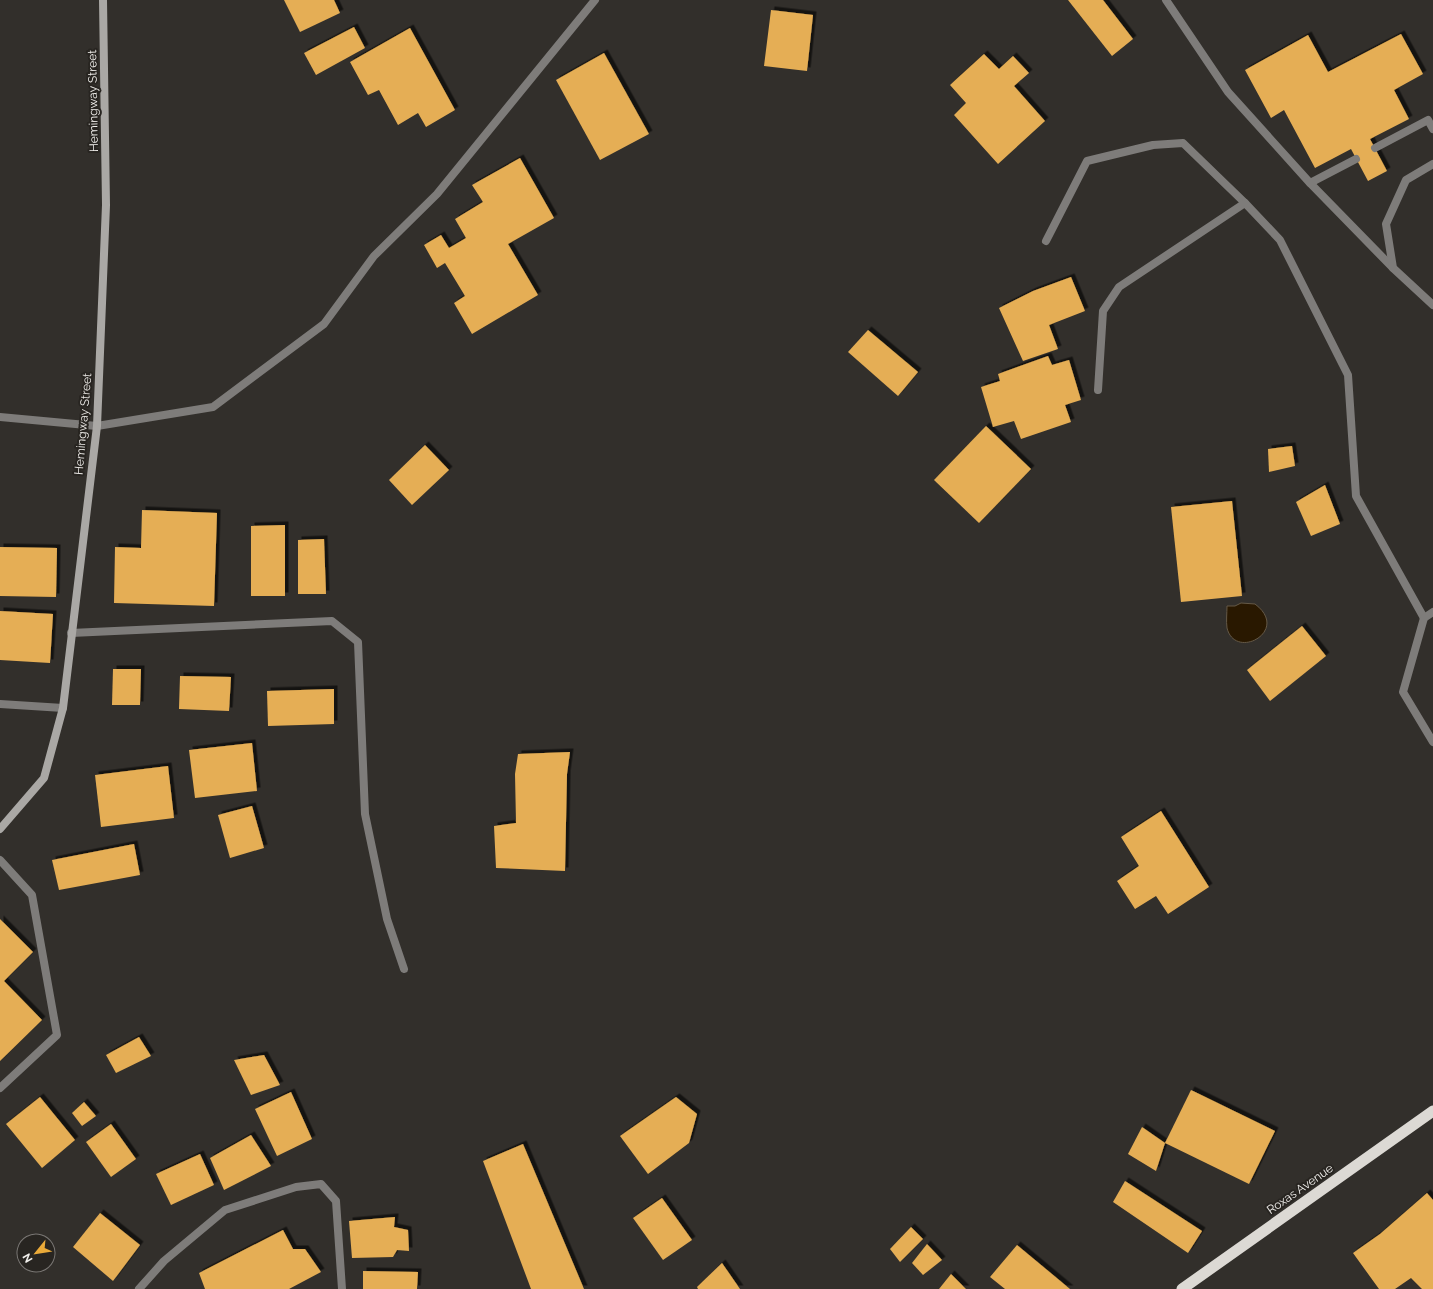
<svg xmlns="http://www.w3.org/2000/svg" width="1433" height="1289" viewBox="0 0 1433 1289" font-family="Raleway,sans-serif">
<defs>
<filter id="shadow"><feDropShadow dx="3.5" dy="-3.5" stdDeviation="0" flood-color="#0009"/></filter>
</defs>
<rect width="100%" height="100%" fill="#322f2b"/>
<path fill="#291800" stroke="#655947" d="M1241 603 1255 604C1291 631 1235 661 1227 628 1226 621 1227 613 1227 606H1235Z"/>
<g fill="#e5ae55" filter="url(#shadow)">
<polygon points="284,0 334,0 340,13 300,32"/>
<polygon points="1068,0 1103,0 1133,39 1112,56"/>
<polygon points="771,10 813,15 807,71 764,66"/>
<polygon points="354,27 365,48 316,75 304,53"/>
<polygon points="410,28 455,110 426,127 418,113 398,125 379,90 368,95 350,62"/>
<polygon points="1401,34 1423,74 1394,90 1409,119 1370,139 1387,171 1368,181 1351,149 1315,168 1284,110 1271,118 1245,70 1308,35 1328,72"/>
<polygon points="604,53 649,134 600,160 556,80"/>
<polygon points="984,54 999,69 1013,56 1029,73 1014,86 1045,121 998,164 954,115 966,103 950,85"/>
<polygon points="520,158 554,218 508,244 538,295 472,334 454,303 465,296 445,263 437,268 424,245 441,235 449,248 466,238 455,219 483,202 472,185"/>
<polygon points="1071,277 1085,311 1049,325 1058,349 1023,361 999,308 1033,291"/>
<polygon points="868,330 918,372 898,396 848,352"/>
<polygon points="1048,356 1052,365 1069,360 1081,400 1065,405 1071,422 1021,439 1014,421 993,427 981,387 1000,381 998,374"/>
<polygon points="986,426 1031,469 979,523 934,480"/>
<polygon points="425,445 449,470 412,505 389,480"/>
<polygon points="1292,446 1295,466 1269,472 1268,449"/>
<polygon points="1325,485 1340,524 1311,536 1296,502"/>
<polygon points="1232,501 1242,596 1181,602 1171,507"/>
<polygon points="142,510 217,513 214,606 114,603 115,547 141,548"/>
<polygon points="285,525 285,596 251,596 251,526"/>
<polygon points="324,539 326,594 298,594 298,540"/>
<polygon points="0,547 57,548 56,597 0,596"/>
<polygon points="0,611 53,614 50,663 0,660"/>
<polygon points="1302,626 1326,656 1270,701 1247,670"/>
<polygon points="113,669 141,669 140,705 112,705"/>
<polygon points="180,676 231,677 229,711 179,709"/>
<polygon points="334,689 334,724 268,726 267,691"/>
<polygon points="252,743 257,791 195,798 189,750"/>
<polygon points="570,752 567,774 565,871 496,868 494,826 516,823 515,774 518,754"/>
<polygon points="168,766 174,818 101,827 95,775"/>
<polygon points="252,806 264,848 230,858 218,815"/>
<polygon points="1161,811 1209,887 1168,914 1156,896 1135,909 1117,881 1139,866 1121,837"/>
<polygon points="134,844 140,875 59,890 52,860"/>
<polygon points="0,919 33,952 4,981 42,1020 0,1061"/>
<polygon points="139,1037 151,1056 116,1073 106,1055"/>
<polygon points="264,1055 280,1085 251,1095 234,1060"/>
<polygon points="1191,1090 1275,1131 1249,1184 1165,1143"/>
<polygon points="291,1092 312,1139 277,1156 255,1109"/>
<polygon points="40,1097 75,1140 42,1168 6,1124"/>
<polygon points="676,1097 697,1114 689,1143 648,1174 620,1136"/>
<polygon points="84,1102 96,1116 82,1126 72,1113"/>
<polygon points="111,1124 136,1159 111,1177 86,1142"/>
<polygon points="1142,1127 1165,1143 1156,1171 1128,1154"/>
<polygon points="251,1135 271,1166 224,1190 210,1158"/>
<polygon points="523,1144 584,1289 531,1289 483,1161"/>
<polygon points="200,1154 214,1185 171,1205 156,1174"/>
<polygon points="1125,1181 1202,1231 1188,1253 1113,1202"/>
<polygon points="1427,1193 1433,1200 1433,1289 1422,1289 1411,1278 1395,1289 1379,1289 1353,1253 1380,1234"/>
<polygon points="662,1198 692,1240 663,1260 633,1218"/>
<polygon points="100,1213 140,1245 113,1281 73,1247"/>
<polygon points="395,1217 394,1227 408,1230 409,1251 397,1250 393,1257 352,1258 349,1221"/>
<polygon points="911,1227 923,1239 900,1262 890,1249"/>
<polygon points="283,1230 293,1249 305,1249 321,1272 289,1289 205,1289 199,1273"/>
<polygon points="927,1244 942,1260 923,1275 912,1263"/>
<polygon points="1017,1245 1070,1289 1005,1289 990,1277"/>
<polygon points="722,1263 740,1289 698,1289 697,1287"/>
<polygon points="363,1271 418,1272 417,1289 363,1289"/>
<polygon points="951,1274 966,1289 939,1289"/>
</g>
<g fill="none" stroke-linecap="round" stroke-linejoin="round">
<g stroke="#7e7c7a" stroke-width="8">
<polyline points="1166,0 1228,92 1310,183 1393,268"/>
<polyline points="1375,148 1428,120 1433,129"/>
<polyline points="1433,164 1406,180 1386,224 1393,268 1433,305"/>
<polyline points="1310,183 1356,159"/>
</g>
<g stroke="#7e7c7a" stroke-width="8">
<polyline points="1046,241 1087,161 1153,145 1183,143 1245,203"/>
<polyline points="1098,390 1103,311 1119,287 1245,203 1280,240 1348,375 1356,496 1424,618"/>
<polyline points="0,417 97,426 213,407 324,324 374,256 437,194 595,0"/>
<polyline points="1433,612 1424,618 1403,692 1433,742"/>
<polyline points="71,633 332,621 358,642 365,814 387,919 404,969"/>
<polyline points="0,704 63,708"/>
<polyline points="0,860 32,895 57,1035 0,1088"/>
<polyline points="139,1289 164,1261 225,1210 296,1187 321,1184 336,1201 342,1289"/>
</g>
<polyline stroke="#aaa8a5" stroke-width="8" points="0,829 44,778 63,708 97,426 106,205 103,0"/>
<polyline stroke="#dcd9d4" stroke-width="11" points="1182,1289 1433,1111"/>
</g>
<g text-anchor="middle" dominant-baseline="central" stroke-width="4" stroke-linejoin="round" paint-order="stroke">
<g font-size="12" fill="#f2f0ed" stroke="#282521">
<text transform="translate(93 101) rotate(-91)">Hemingway Street</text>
<text transform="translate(83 424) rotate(-85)">Hemingway Street</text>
<text transform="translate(1300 1189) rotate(-35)">Roxas Avenue</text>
</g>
</g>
<g transform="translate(36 1253) rotate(240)"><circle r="19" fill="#282521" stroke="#797673"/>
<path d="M0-3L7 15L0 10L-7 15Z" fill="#eaaa39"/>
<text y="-6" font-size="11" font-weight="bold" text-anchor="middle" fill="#f2f0ed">N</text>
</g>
</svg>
